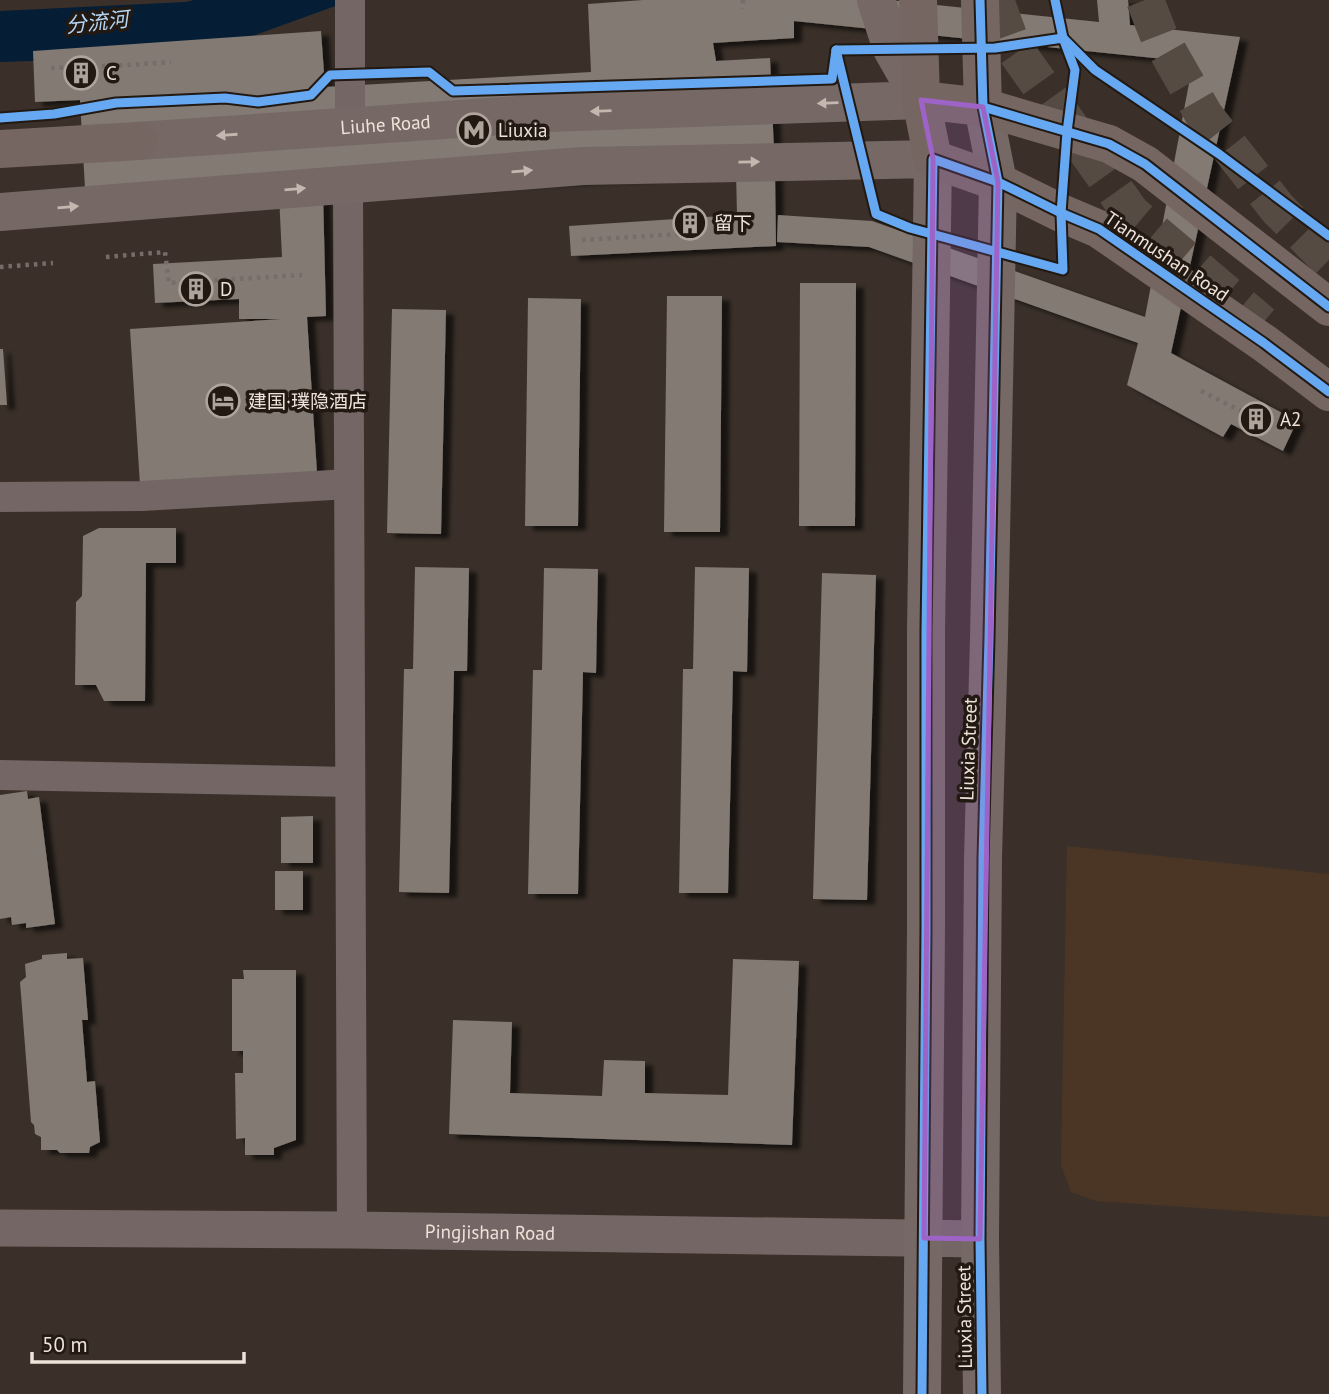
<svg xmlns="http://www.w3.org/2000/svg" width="1329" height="1394" viewBox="0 0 1329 1394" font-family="'PT Sans','Noto Sans SC',sans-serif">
<defs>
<filter id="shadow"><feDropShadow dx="8" dy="4.5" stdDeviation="2" flood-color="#0009"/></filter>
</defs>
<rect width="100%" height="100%" fill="#3a3029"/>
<polygon fill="#4b3625" points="1067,846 1329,874 1329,1217 1096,1201 1071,1192 1061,1165"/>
<polygon fill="#051e36" points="194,0 352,0 222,47 152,57 0,62 0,11 185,2"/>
<g fill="#827a73" filter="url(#shadow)">
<polygon points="643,0 889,0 1099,22 1097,0 1128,0 1130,25 1240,37 1171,353 1297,421 1283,451 1231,424 1223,437 1127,385 1138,343 869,247 777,242 778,215 872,221 1145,317 1193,62 794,21 794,38 713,43 716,61 770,58 775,174 776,246 571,256 569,226 737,215 736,172 323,193 326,316 307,317 317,473 140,485 130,329 282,319 239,319 239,299 155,303 153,264 282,257 279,195 86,206 80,100 35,102 33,51 321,31 325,87 591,72 588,4"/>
<polygon points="800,283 856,283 855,526 799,526"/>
<polygon points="667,296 722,296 720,532 664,532"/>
<polygon points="528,298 581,299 578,526 525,526"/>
<polygon points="392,309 446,310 441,534 387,533"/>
<polygon points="0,349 3,349 7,405 0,405"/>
<polygon points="99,528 176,528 176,563 146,563 145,701 104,701 96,685 75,685 76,602 82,596 83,536"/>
<polygon points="415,567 469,568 467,671 454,671 449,893 399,892 404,669 413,669"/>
<polygon points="695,567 749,568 747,672 733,671 728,893 679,893 683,669 693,669"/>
<polygon points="544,568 598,569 596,673 583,672 578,894 528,894 533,670 542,670"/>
<polygon points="822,573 876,575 867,900 813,899"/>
<polygon points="27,791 28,799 39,797 55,924 26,928 26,923 12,925 11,917 0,919 0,795"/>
<polygon points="313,816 313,863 281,863 281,817"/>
<rect x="275" y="871" width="28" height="39"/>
<polygon points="67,953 67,959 83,958 88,1020 82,1020 87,1082 95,1081 100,1142 90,1147 89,1153 60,1153 57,1150 41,1150 41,1137 35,1134 34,1125 31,1122 20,982 26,977 25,964 42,959 42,955"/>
<polygon points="733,959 799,961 792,1145 449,1134 453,1020 512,1022 510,1093 602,1096 604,1060 645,1061 645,1093 728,1095"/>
<polygon points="243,970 296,970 296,1140 274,1148 274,1155 245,1155 245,1138 236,1139 235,1073 243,1073 243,1051 232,1051 232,979 244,979"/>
</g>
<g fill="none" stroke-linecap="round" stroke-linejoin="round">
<g stroke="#554b43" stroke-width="38" stroke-dasharray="38 19" stroke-linecap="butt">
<polyline points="995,0 1011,44 1131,213 1262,324"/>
<polyline points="1145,0 1159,36 1204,115 1278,209 1329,260"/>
</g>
<polyline stroke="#554b43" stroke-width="38" stroke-dasharray="38 19" stroke-linecap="butt" points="990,0 1011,44"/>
<g stroke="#766c69" stroke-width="4.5" stroke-dasharray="3.5 5" stroke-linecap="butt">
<polyline points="743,0 743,9"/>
<polyline points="51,68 127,65 171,62"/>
<polyline points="582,240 680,234"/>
<polyline points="106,257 165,252 169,283 302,275"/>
<polyline points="0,267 53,263"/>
<polyline points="1201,391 1275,428"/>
</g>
<g stroke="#736664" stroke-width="30">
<polyline points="350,0 350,127"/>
<polyline points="348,185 352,1230"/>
<polyline points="0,497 142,496 349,484"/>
<polyline points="0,775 350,782"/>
</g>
<path stroke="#736664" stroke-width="37" id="s1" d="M0 1228 352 1230 980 1239"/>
<g stroke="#766865" stroke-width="38">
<path id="s2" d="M138 141 547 113 921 100 892 49 876 0"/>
<polyline points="0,212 583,166 933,159 926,632 926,929 922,1394"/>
<polyline points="982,1394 980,1239 983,858 989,638 998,182 983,107"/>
</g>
<g stroke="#756661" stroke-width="38">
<polyline points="918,0 921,100 933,159 998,182 1061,213 1099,229 1264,343 1329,392"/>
<polyline points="980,0 983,107"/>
<polyline points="921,100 983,107 1109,144 1145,164 1329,307"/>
<polyline points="0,149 138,141"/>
</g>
<defs>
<g id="cycleway">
<polyline points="980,0 983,107 998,182 989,638 983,858 980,1239 982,1394"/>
<polyline points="1055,0 1063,38 1095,70 1219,154 1329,236"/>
<polygon points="1063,38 1075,70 1067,132 1061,213 1063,270 910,228 876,214 836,50 995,48"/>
<polyline points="983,107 1109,144 1145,164 1329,307"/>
<polyline points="0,118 54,114 116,103 225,98 258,102 311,95 330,75 429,72 453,91 832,79 836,50"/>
<polyline points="922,1394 926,929 926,632 933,159 998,182 1061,213 1099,229 1264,343 1329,392"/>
</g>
</defs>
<use href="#cycleway" stroke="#221913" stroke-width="13"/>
<use href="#cycleway" stroke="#66a8f1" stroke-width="9"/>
</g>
<defs><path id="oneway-solid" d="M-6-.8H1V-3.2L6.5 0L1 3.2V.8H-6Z" transform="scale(1.75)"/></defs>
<g fill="#c4b7b0">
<use href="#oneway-solid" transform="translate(828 103) rotate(178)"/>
<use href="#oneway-solid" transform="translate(601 111) rotate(178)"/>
<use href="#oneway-solid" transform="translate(227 135) rotate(176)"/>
<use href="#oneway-solid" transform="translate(749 162) rotate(-1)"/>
<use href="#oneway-solid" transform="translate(522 171) rotate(-5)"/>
<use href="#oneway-solid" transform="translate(295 189) rotate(-5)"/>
<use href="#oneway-solid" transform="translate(68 207) rotate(-5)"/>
</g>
<path fill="#9e63c7" fill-opacity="0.2" stroke="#9e63c7" stroke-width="5" stroke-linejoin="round" d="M921 100 983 107 998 182 980 1239 924 1238 933 159Z"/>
<defs>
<symbol id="building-ring" viewBox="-11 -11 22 22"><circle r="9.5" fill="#221913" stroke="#afa49b" stroke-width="1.5"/><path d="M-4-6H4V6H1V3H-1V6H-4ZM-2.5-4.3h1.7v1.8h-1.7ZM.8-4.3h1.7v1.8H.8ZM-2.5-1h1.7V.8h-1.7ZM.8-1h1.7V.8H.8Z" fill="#afa49b"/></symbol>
<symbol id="metro-ring" viewBox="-11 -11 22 22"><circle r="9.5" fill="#221913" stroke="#afa49b" stroke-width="1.5"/><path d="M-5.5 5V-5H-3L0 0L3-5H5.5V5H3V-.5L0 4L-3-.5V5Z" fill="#afa49b"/></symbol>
<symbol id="hotel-ring" viewBox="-11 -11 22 22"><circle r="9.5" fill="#221913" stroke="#afa49b" stroke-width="1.5"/><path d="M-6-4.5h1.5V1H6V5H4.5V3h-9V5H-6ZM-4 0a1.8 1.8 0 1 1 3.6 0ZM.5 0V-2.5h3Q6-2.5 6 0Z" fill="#afa49b"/></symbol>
</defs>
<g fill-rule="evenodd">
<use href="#building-ring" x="62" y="54" width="38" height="38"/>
<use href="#metro-ring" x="455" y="111" width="38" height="38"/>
<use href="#building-ring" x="671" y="204" width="38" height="38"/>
<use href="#building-ring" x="177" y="270" width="38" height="38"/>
<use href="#hotel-ring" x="204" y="382" width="38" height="38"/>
<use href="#building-ring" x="1237" y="400" width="38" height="38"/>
</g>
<g text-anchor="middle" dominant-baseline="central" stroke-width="7" stroke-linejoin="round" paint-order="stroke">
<g font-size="19" fill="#eee2d9" stroke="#221913" text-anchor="start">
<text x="106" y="73">C</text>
<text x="498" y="130">Liuxia</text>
<text x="714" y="223">留下</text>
<text x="220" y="289">D</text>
<text x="248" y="401">建国·璞隐酒店</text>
<text x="1280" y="419">A2</text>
</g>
<g font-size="19" fill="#eee2d9" stroke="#221913">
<text stroke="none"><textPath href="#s2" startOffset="248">Liuhe Road</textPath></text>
<text transform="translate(1167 256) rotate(34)">Tianmushan Road</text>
<text transform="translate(968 749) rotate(-88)">Liuxia Street</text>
<text stroke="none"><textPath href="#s1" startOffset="490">Pingjishan Road</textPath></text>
<text transform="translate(964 1317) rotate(-91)">Liuxia Street</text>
</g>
<g font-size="21" font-style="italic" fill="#b4d4f3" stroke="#221913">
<text transform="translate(97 22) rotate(-6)">分流河</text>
</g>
</g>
<path d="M32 1352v10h212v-10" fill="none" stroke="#eee2d9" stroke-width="3.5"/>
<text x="42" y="1352" font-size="21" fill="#eee2d9" stroke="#221913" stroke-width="5" paint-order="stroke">50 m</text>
</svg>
